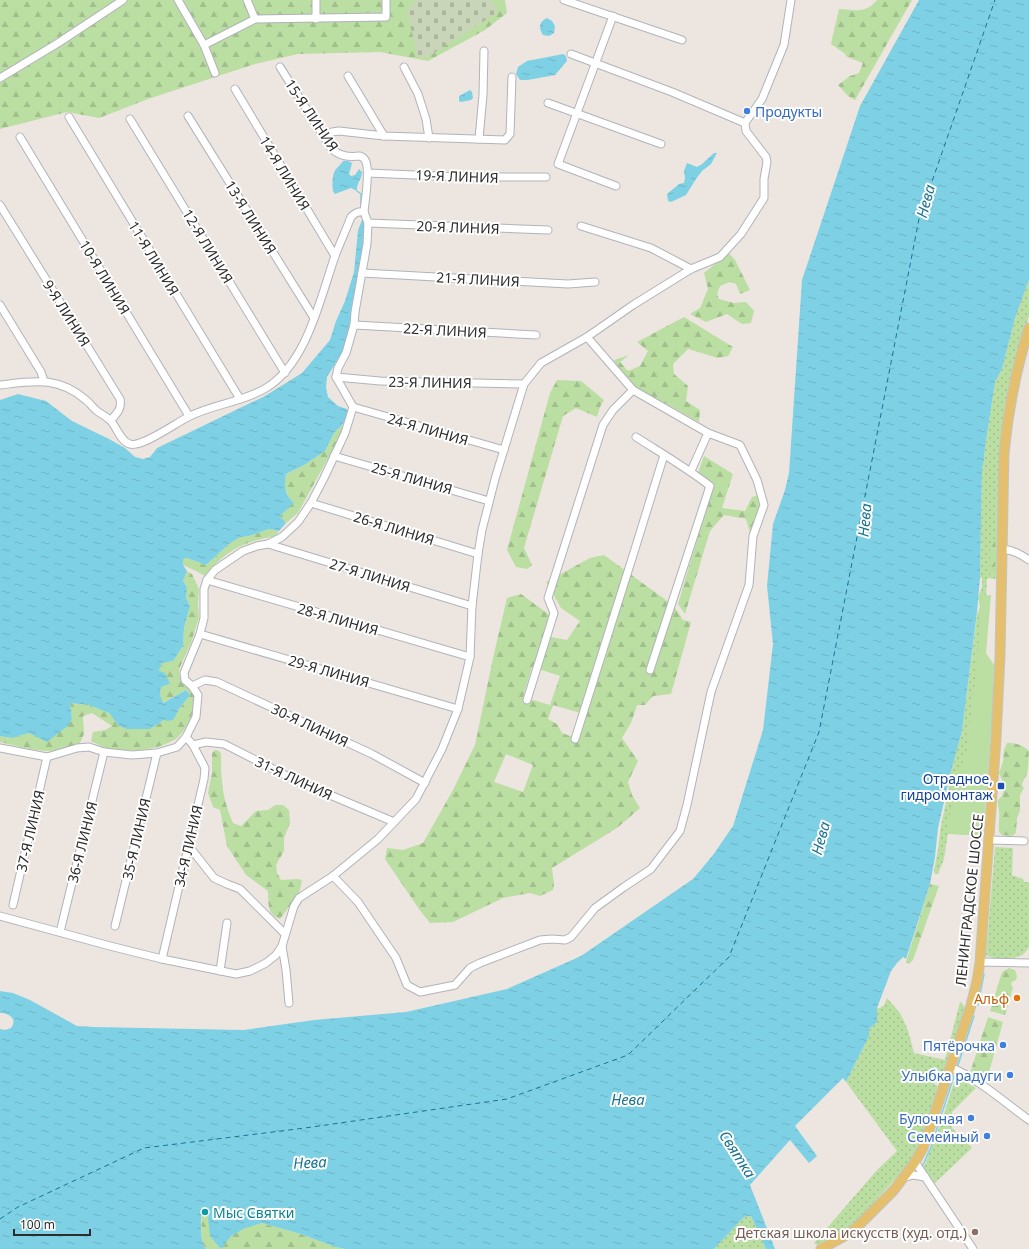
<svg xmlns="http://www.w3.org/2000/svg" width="1029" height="1249" viewBox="0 0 1029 1249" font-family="'Noto Sans',sans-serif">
<defs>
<pattern id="grass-dots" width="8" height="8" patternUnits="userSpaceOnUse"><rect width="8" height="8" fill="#bbdea2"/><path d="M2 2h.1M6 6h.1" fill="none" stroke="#a1bf8c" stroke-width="1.8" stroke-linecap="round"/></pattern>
<pattern id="forest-firs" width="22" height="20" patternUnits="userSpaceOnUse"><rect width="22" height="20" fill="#bbdea2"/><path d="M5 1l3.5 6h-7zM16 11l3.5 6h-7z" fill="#a1bf8c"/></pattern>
<pattern id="cemetery-stones" width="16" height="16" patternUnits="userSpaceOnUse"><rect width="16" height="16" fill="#c9d5b9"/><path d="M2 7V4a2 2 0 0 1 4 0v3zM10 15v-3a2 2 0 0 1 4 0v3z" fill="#adb79f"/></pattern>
<pattern id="water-ripples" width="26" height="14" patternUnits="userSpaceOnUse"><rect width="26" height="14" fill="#7ed1e4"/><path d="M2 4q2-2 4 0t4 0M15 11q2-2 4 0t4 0" fill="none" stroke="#6db4c4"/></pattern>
</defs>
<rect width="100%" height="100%" fill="#ede6e0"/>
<g fill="url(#grass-dots)">
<polygon points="1029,280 1029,316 1018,353 1005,406 1002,430 1000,454 997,579 987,578 986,599 969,746 948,833 944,859 938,874 935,874 934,871 938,850 941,825 948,793 950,775 962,731 977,615 980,607 978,597 982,588 982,578 980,578 982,469 984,460 985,448 995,382 1002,369 1015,318"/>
<path d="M995 847 1013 848 1012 875 1023 879 1024 882H1029V947C1027 950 1025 953 1022 955 1016 959 992 960 986 955Z"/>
<polygon points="887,998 900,1013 908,1030 914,1053 945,1060 960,1002 962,1003 965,1008 948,1061 943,1072 939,1072 934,1084 938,1086 933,1105 921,1144 914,1156 902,1172 852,1226 817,1245 814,1243 877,1170 897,1151 846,1082 869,1036 869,1029 877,1022 877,1008 880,1008 884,1005"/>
<polygon points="956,1076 976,1088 952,1112 952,1128 972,1148 935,1183 923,1169 942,1120"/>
<polygon points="751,1216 766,1249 714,1249 744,1217"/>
</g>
<g fill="url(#forest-firs)" fill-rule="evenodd">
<polygon points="0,0 505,0 507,13 485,30 428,61 380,52 298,54 255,64 148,99 99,118 67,112 0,129"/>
<path d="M877 0H912L855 100 848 96 838 85 850 76 859 73 863 63 847 57 844 53 831 44 839 9C856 10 865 14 877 0Z"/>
<polygon points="729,253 735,260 750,290 740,294 736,284 730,282 720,286 717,294 719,299 734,303 746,302 754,311 751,323 742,324 727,314 706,322 690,314 700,308 708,289 704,273"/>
<polygon points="684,317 733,347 728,356 718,358 688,349 673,364 674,374 688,386 686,401 700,410 699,422 632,385 622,373 614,360 629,355 620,362 628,371 640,366 648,351 637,342"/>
<polygon points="557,380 581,381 604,400 600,407 597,417 576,408 563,416 524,548 532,565 527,569 516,567 507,550 550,393"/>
<polygon points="342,425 345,427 298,513 286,523 280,516 285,511 289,499 284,486 286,474 306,464 325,451 334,433"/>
<polygon points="704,456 733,474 722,508 745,511 752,497 758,495 760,506 751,536 746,519 724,515 710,531 685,614 678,604 713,486 698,473"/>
<path d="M269 529 279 531 276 536C243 542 226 550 205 576L196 571 183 565V559L187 558 206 565 229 544 240 537 249 536Z"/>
<path d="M994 540 995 541C996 549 997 572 991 577H990C990 570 989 559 991 553L990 550 992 541Z"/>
<path d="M604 555 674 606 683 620 691 622 671 694 653 696 645 705H637L631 723 622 738 638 761 628 782 632 795 640 808 617 828 552 868 554 884 553 890 540 896 530 893 503 898 453 922 430 923 419 909 385 859 387 848 403 850 423 843 453 790 475 745 493 658 507 598 521 594 551 616V637L567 640 580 621 561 608 546 582 590 558ZM532 667 560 676 550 705 523 697ZM553 705 587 715 578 739 562 733 557 724 548 719ZM506 754 533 765 523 792 494 782Z"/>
<path d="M187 571 192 574 199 589 198 603 199 617 191 643 180 667 179 673 181 681C187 684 194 690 195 697 197 707 187 729 179 736 176 740 168 743 163 745 150 751 120 752 105 748 100 746 96 743 91 741L93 732 105 730 112 726 92 713 83 716 84 734 79 745C70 747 60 750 51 751 34 751 16 746 0 742V736L12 738 29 733 72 718 70 703 89 705 109 713 119 726 150 729 164 720 174 719 179 709 190 695 186 690 162 703 160 695 161 687 170 684 159 671 162 663 173 661 183 646 184 628 190 606 186 598 187 587 183 581Z"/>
<path d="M1007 743C1017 743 1022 745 1029 751 1028 759 1029 769 1026 776 1024 780 1023 781 1022 785L1024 788 1020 795V811L1017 818 1016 832 1015 834 1012 836 1002 835 999 832C998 825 1000 818 999 810 999 806 997 804 998 800L1002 796 1004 789 1003 782 999 773 1003 762 1004 750Z"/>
<path d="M215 750 219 751 221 754C221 781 222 798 233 823L241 826 256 811 268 810 275 805H283L289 810 290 823 284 838V851L276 865 277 873 281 880 299 879 302 881 299 893 280 919C266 913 269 904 268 891L246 875 227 846 220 810 213 807 208 793 212 773V753Z"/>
<polygon points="930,884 939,886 913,960 909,964 906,962"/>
<polygon points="1009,968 1015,970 1017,976 1016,980 1012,982 1011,984 1013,988 1005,1015 990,1011 1002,972"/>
<polygon points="988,1017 1003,1022 989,1072 982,1080 970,1073"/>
<path d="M202 1206 209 1209 208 1219 231 1236 245 1227 262 1223 301 1234 335 1247 345 1249H206C199 1242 202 1217 202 1206Z"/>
</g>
<polygon fill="url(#cemetery-stones)" points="415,0 492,0 498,12 428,57 418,58 407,12"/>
<polygon fill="#bbdea2" points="991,595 986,653 994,665 992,721 983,836 947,834 955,780 966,754 977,665 981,596"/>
<g fill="url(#water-ripples)">
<path d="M919 0H1029V280L1015 318 1002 369 995 382 985 448 984 460 982 469 980 578 977 612 962 731 950 775 938 828 935 857 930 884 906 959 903 957 897 963 891 971 877 1008V1022L869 1029V1036L846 1082 843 1078 795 1126 817 1156 809 1163 790 1140 750 1185 775 1249H766L751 1216 744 1217 714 1249H345L335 1247 301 1234 262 1223 245 1228 231 1236 221 1249 210 1236 208 1219 209 1209 202 1206C201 1216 199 1242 206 1249H0V1029L5 1030 11 1028C18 1019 9 1013 0 1013V991L13 993 30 1000 77 1026 94 1027 244 1030 314 1020 406 1012 507 989 581 956 693 879 713 855 733 826 763 730 773 644 767 586 773 524 785 490 789 473 802 280 860 106Z"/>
<path d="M547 18 552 21 555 26 554 33 549 36 543 35C538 27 539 22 547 18Z"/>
<polygon points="563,54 566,56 567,61 555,75 528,80 520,80 516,74 518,67 527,61"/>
<polygon points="470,90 472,92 473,98 471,100 461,102 459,101 459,96"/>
<polygon points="714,153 717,153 711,164 702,171 696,179 686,195 671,202 668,201 667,194 679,184 684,183 685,178 684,171 687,163 697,167 702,164"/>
<path d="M343 161H348L352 163 349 174 351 176 355 175 359 169 362 172C362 179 356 184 357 191L351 188 335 194 333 191C332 184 332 174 336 169 339 166 341 164 343 161Z"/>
<path d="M365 219V231L362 251 361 265 352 304 351 322 345 348 327 377 326 387 328 397 338 406 347 409 348 415 342 425 334 433 325 451 306 464 286 474C284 486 284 494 294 503L280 516 286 523 279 531 269 529 249 536 240 537 229 544 206 565 187 558 183 559V565L187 571 183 581 187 587 186 598 190 606 184 628 183 646 173 661 162 663 159 671 165 673 170 684 161 687 160 695 163 703 186 690 190 695 179 709 174 719 169 721 164 720 150 729H127L119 726 109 713 89 705 70 703 72 718 69 725 47 742 29 733 12 738 0 736V400L18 394 46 401 72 421 109 439 125 448 135 457 143 459 150 457 157 448 265 396 302 373 330 340 336 321 345 301 354 272 358 230 362 220Z"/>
</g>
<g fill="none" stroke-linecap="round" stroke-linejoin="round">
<g stroke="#7ed1e4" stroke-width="1.5">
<polyline points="357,191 361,194 361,206"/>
<polyline points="361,216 363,218 363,221"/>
<polyline points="978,1005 984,974"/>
<polyline points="958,1065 974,1016"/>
<polyline points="922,1167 931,1147 954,1076"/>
</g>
<polyline stroke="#1a7392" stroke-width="1" stroke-dasharray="5 4" stroke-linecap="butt" points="0,1219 18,1207 144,1148 305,1128 507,1099 628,1055 729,957 819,732 919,219 995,0"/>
<defs>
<g id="minor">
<polyline points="178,0 204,45 215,73"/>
<polyline points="247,0 255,19"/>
<polyline points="564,0 682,40"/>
<polyline points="613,16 558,164 616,186"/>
<polyline points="316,19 316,0"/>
<polyline points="204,45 255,19 386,17 386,0"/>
<polyline points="571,54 672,92 745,123"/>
<path d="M280 67 331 148C340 157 349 157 360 156 363 157 365 159 366 162 370 173 365 200 364 212"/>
<polyline points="404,67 418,94 426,119 429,138"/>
<polyline points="348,76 384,136"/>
<polyline points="0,78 58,43 123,0"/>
<polyline points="235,89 335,256"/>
<polyline points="548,103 661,144"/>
<polyline points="188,116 314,318"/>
<polyline points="69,117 240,399"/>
<polyline points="130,119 285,373"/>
<polyline points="20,137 189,416"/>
<polyline points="324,137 332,132 339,131 384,136 505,140 510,134 512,77"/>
<polyline points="479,139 483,95 484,51"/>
<polyline points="368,173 461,177 546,177"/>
<path d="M0 205 120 399C122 409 117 413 111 420"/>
<polyline points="368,223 548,230"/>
<polyline points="581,226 651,248 691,269"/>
<polyline points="362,273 568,284 595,282"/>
<polyline points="0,305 41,372 44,381"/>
<polyline points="354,325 536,335"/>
<polyline points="336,377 380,381 524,384"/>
<path d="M0 385C34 381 58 376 86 400 90 403 93 408 97 411 101 414 107 417 111 421 117 428 121 442 130 444 142 448 177 422 190 416 214 404 243 402 266 388 307 363 320 299 335 256 340 243 346 230 351 217 355 213 358 211 364 212L368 223 367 244 355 312 354 325 346 353 338 368 336 377 353 407 345 433 324 478 311 503 298 522 282 537 268 544 257 546 243 551 215 570 207 580 204 589V618L200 634 184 673 185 680 192 686 198 695 196 717 186 737 177 747 157 753 132 755 104 752 89 747 77 748 47 757 0 748"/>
<polyline points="353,407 504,450"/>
<path d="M636 437C661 453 687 468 710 486L650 670"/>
<polyline points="334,456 489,501"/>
<polyline points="691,471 708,433"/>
<polyline points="311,503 478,554"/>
<polyline points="268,544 472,606"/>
<path d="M1002 549C1013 550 1020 554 1029 560"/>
<polyline points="207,580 470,657"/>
<polyline points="200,634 458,709"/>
<polyline points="192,686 205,680 217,682 372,754 425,783"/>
<polyline points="527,700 554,613 548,598 603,425 613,410 633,390"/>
<polyline points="575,739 635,549 664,455"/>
<polyline points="193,745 206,742 224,744 297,781 394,822"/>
<polyline points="990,840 1024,841"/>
<polyline points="188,845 214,878 227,884 240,889 285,934"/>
<polyline points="333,876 358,902 396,958 407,985 420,992 455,985 470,968 480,963 540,940 552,939 565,940 571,937 595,908 624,887 651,869 680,831 687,805 711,692 749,585 753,536 764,505 757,480 740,445 708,433 633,390 587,337"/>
<polyline points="13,905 47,757"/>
<polyline points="0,916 110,946 162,959 236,974 250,971 266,963 276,955 282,946 294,906 299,898 333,876 378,839 416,799 442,749 458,709 470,657 472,606 478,554 482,530 495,479 524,384 541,363 587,337 633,305 691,269 720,257 741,234 764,198 764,179 767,162 766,157 746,131 745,123 762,99 784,45 791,0"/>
<polyline points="115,926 157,753"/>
<polyline points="60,932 104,752"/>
<polyline points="282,946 286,970 289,1003"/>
<polyline points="162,959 204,779 205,768 193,745 186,737"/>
<polyline points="980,962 1029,963"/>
<polyline points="220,971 227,923"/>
<path d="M950 1067C979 1079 1004 1102 1029 1120"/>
<polyline points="915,1162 973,1249"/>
<polyline points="903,1178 913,1175 925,1177"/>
</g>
<path id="major" d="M821 1249 843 1237 855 1229 894 1190 915 1162 923 1148 970 1009 977 981 980 962 996 739 1000 656 1004 454C1008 411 1016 369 1029 328"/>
</defs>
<use href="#minor" stroke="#b1b3bb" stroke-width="9"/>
<use href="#major" stroke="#c4c4c4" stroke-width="11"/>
<use href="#minor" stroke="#fff" stroke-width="7"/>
<use href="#major" stroke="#e4bf6e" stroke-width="9"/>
</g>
<g fill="#3f7fe0" stroke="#fff" stroke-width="1.5">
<circle cx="747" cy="111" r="4"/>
<circle cx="1003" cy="1045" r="4"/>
<circle cx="1010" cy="1075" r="4"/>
<circle cx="971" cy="1118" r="4"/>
<circle cx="987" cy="1136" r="4"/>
</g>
<rect fill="#1a4fb4" stroke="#fff" stroke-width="1.5" x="997" y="782" width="8" height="8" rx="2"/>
<circle fill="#e8710a" stroke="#fff" stroke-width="1.5" cx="1017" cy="998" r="4"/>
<circle fill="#0f9aa8" stroke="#fff" stroke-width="1.5" cx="205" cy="1212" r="4"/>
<circle fill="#8d6e63" stroke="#fff" stroke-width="1.5" cx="975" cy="1232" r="4"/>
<g text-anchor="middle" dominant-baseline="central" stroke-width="4" stroke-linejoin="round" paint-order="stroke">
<g font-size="14" fill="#366cbe" stroke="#fff" text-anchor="end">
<text x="755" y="111" text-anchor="start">Продукты</text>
<text x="995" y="1045">Пятёрочка</text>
<text x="1002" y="1075">Улыбка радуги</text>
<text x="963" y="1118">Булочная</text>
<text x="979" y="1136">Семейный</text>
</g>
<g font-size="14" fill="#2c2c2c" stroke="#fff">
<text transform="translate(312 115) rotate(56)">15-Я ЛИНИЯ</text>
<text transform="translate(285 173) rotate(59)">14-Я ЛИНИЯ</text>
<text transform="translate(457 176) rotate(2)">19-Я ЛИНИЯ</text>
<text transform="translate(251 217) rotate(58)">13-Я ЛИНИЯ</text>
<text transform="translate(458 227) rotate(2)">20-Я ЛИНИЯ</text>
<text transform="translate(208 246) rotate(59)">12-Я ЛИНИЯ</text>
<text transform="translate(154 258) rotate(59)">11-Я ЛИНИЯ</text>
<text transform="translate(105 277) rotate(59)">10-Я ЛИНИЯ</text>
<text transform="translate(478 279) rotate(3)">21-Я ЛИНИЯ</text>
<text transform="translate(67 313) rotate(58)">9-Я ЛИНИЯ</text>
<text transform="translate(445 330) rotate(3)">22-Я ЛИНИЯ</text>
<text transform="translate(430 382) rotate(1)">23-Я ЛИНИЯ</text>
<text transform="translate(428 429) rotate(16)">24-Я ЛИНИЯ</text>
<text transform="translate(412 478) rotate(16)">25-Я ЛИНИЯ</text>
<text transform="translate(394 528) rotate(17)">26-Я ЛИНИЯ</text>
<text transform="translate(370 575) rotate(17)">27-Я ЛИНИЯ</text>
<text transform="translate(338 619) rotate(16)">28-Я ЛИНИЯ</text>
<text transform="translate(329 671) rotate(16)">29-Я ЛИНИЯ</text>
<text transform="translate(310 725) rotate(25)">30-Я ЛИНИЯ</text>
<text transform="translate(294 778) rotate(25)">31-Я ЛИНИЯ</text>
<text transform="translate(30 831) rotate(-77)">37-Я ЛИНИЯ</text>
<text transform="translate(136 839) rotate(-77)">35-Я ЛИНИЯ</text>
<text transform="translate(82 842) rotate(-76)">36-Я ЛИНИЯ</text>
<text transform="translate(188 846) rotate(-77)">34-Я ЛИНИЯ</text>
<text transform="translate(969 900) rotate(-84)">ЛЕНИНГРАДСКОЕ ШОССЕ</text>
</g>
<g font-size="14" fill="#164399" stroke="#fff" text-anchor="end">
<text x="993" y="778">Отрадное,<tspan x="993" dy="16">гидромонтаж</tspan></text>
</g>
<g font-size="14" fill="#c56008" stroke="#fff" text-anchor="end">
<text x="1009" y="998">Альф</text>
</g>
<g font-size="14" fill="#0d838f" stroke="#fff" text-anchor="start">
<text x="213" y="1212">Мыс Святки</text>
</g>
<g font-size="14" fill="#785e54" stroke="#fff" text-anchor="end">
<text x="967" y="1232">Детская школа искусств (худ. отд.)</text>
</g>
<g font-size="15" font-style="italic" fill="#1a7392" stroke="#fff">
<text transform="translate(925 201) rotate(-75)">Нева</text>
<text transform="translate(864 520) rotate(-85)">Нева</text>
<text transform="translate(820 838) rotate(-75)">Нева</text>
<text x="628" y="1099">Нева</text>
<text transform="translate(738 1154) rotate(57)">Святка</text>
<text transform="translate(310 1162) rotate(-3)">Нева</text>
</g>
</g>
<path d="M14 1229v6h76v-6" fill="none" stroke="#2c2c2c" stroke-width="2"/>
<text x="20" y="1229" font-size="12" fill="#2c2c2c" stroke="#ffffff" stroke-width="3" paint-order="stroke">100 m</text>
</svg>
